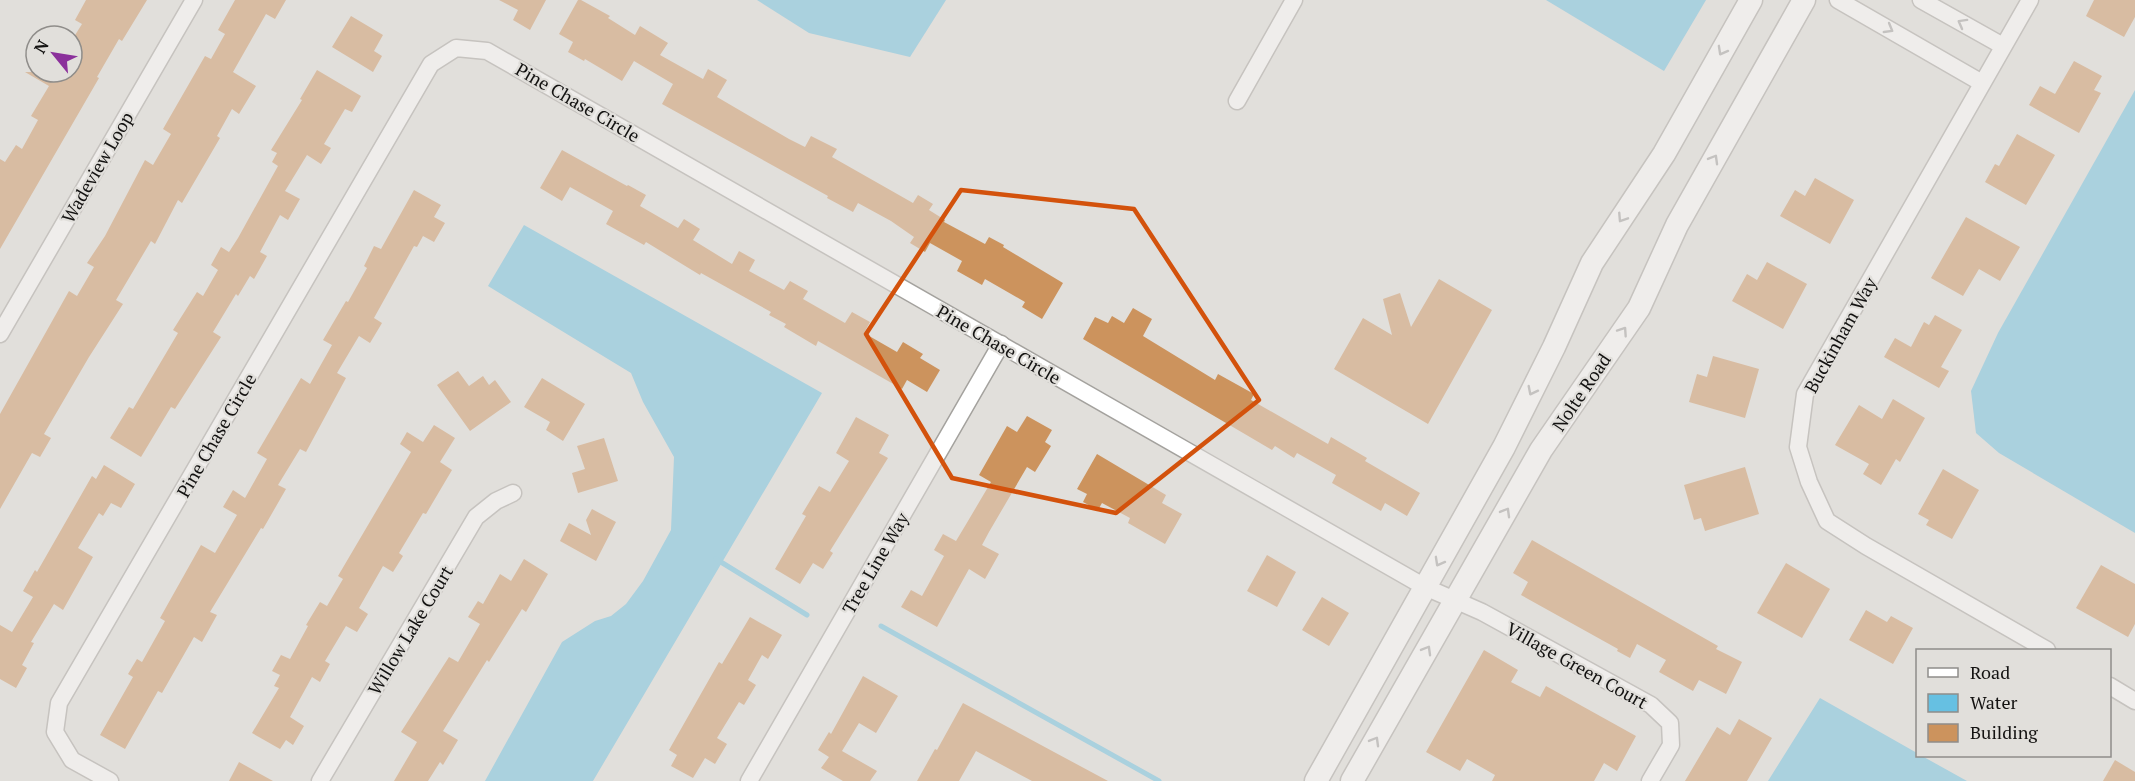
<svg xmlns="http://www.w3.org/2000/svg" width="2135" height="781" viewBox="0 0 2135 781" font-family="'PT Serif',serif">
<rect width="100%" height="100%" fill="#e1dfdb"/>
<g fill="#66c0e2">
<polygon points="757,0 946,0 910,57 809,33"/>
<polygon points="1546,0 1706,0 1664,71"/>
<polygon points="2135,90 2135,533 1999,453 1976,433 1971,391 1998,333"/>
<polygon points="524,225 822,393 593,781 485,781 562,642 595,621 611,616 626,604 643,581 671,530 674,457 643,402 631,373 488,286"/>
<polygon points="1820,698 1917,753 1918,756 1922,756 1967,781 1768,781"/>
</g>
<g fill="none" stroke-linecap="round" stroke-linejoin="round">
<g stroke="#66c0e2" stroke-width="5">
<polyline points="716,559 807,615"/>
<polyline points="881,626 1159,781"/>
</g>
</g>
<g fill="#cc935d">
<polygon points="86,0 147,0 122,41 119,39 97,77 99,78 0,249 0,159 5,162 16,145 22,149 38,120 31,116 49,86 25,72 72,72 72,40 82,24 75,20"/>
<polygon points="235,0 286,0 275,19 266,14 233,72 256,86 239,114 232,109 217,136 220,138 182,203 178,200 155,244 151,241 116,300 123,304 89,357 44,434 51,438 40,457 32,453 0,509 0,414 69,291 77,296 94,267 87,263 105,236 145,160 153,165 171,134 163,129 205,56 211,59 225,34 218,30"/>
<polygon points="499,0 546,0 530,30 513,20 518,10"/>
<polygon points="578,0 581,0 610,16 608,18 635,35 640,26 668,43 660,55 703,79 708,69 727,80 717,97 789,139 805,147 811,136 837,149 832,157 913,203 918,195 933,204 929,210 945,220 944,222 985,244 989,237 1004,245 1003,247 1063,283 1042,319 1022,307 1025,302 985,279 982,285 957,271 962,261 930,243 925,252 910,243 914,237 891,221 858,203 853,212 827,198 828,196 662,104 673,84 634,61 622,81 585,59 584,61 568,52 573,42 559,34"/>
<polygon points="2094,0 2135,0 2135,17 2124,37 2086,16"/>
<polygon points="351,16 383,35 374,51 382,56 373,72 332,47"/>
<polygon points="2074,61 2102,76 2094,90 2101,93 2079,133 2029,105 2040,86 2055,94"/>
<polygon points="317,70 361,96 352,112 345,109 324,144 331,148 321,164 307,155 285,191 300,199 288,220 280,215 260,252 267,256 254,279 250,276 238,296 236,294 213,332 221,337 175,409 171,407 141,457 110,438 129,407 133,409 178,333 173,330 197,292 203,296 218,270 211,265 221,247 229,252 238,238 278,166 272,162 277,153 271,150 302,100 300,99"/>
<polygon points="2017,134 2055,155 2026,205 1985,182 1995,164 1999,166"/>
<polygon points="562,150 627,186 628,185 646,195 640,206 678,228 684,219 700,229 693,240 732,264 739,251 755,260 749,271 784,290 790,281 808,291 803,299 845,323 852,312 870,322 864,333 897,352 903,342 923,354 920,358 940,370 927,392 907,380 902,389 818,341 816,346 784,327 786,324 769,315 771,312 701,273 700,275 646,242 644,245 606,224 613,211 570,187 562,201 540,188"/>
<polygon points="1815,178 1854,200 1830,244 1780,216 1795,190 1805,196"/>
<polygon points="414,190 441,205 434,217 445,223 434,242 423,236 417,247 414,246 374,318 382,323 370,343 359,336 337,373 346,378 306,452 300,449 278,485 286,489 263,529 261,528 210,612 217,615 202,642 194,637 162,693 158,691 125,749 100,735 133,677 128,674 137,659 142,662 165,621 160,618 201,545 215,553 237,515 223,507 233,490 245,498 267,459 257,453 301,378 310,384 332,345 323,340 346,301 348,302 367,268 364,266 374,246 381,249"/>
<polygon points="1966,217 2020,247 2000,281 1979,269 1963,296 1931,278"/>
<polygon points="1767,262 1807,284 1783,329 1732,301 1747,274 1757,280"/>
<polygon points="1439,279 1492,310 1428,424 1334,369 1363,318 1392,335 1383,299 1400,293 1411,327"/>
<polygon points="1133,308 1152,319 1143,336 1215,380 1218,374 1254,394 1251,400 1328,444 1331,437 1367,458 1365,461 1420,493 1407,516 1385,503 1381,511 1332,483 1336,475 1297,453 1294,458 1275,446 1272,450 1083,339 1095,317 1108,323 1112,316 1124,323"/>
<polygon points="1935,315 1962,330 1941,367 1949,371 1939,388 1884,357 1895,338 1911,347 1924,322 1929,325"/>
<polygon points="1713,356 1759,369 1745,418 1689,402 1697,374 1707,377"/>
<polygon points="458,371 469,386 483,376 489,385 495,380 511,402 470,431 437,385"/>
<polygon points="542,378 585,404 563,441 546,430 550,422 524,407"/>
<polygon points="1893,399 1925,418 1900,462 1896,459 1881,485 1863,474 1869,464 1835,445 1859,405 1882,419"/>
<polygon points="1027,416 1052,430 1045,442 1051,446 1035,472 1027,467 989,532 982,545 999,554 985,579 969,569 937,627 901,607 911,590 922,596 944,556 934,550 943,534 956,541 968,521 991,482 979,475 1007,426 1017,432"/>
<polygon points="856,417 889,435 879,453 888,458 830,551 833,553 823,569 813,563 800,584 775,569 806,516 802,514 819,486 830,492 849,461 836,453"/>
<polygon points="434,425 455,438 440,462 452,470 426,514 423,513 399,553 403,556 393,572 383,566 359,608 368,614 357,632 346,626 325,661 330,664 320,682 312,677 290,717 304,726 293,745 286,740 280,749 252,733 279,688 274,686 280,675 272,671 281,655 290,659 308,626 306,625 320,602 327,606 343,579 338,576 411,452 400,444 407,432 423,442"/>
<polygon points="604,438 618,481 578,493 572,473 585,469 577,446"/>
<polygon points="1097,454 1166,495 1162,503 1182,514 1165,544 1128,523 1130,518 1102,503 1098,510 1083,502 1087,494 1077,489"/>
<polygon points="104,465 135,484 121,508 111,503 103,516 99,513 78,548 93,557 63,610 54,604 31,642 34,643 22,665 27,668 16,688 0,679 0,625 12,632 33,597 23,591 35,570 37,572 92,476 96,479"/>
<polygon points="1745,467 1759,514 1705,531 1701,518 1694,520 1684,485"/>
<polygon points="1943,469 1979,490 1952,539 1926,525 1929,520 1918,514"/>
<polygon points="592,509 616,522 596,561 560,541 569,523 591,535 586,520"/>
<polygon points="1532,540 1718,646 1716,649 1742,662 1726,694 1699,680 1693,691 1659,672 1666,660 1637,644 1630,658 1617,651 1618,649 1521,595 1528,582 1513,573"/>
<polygon points="1267,555 1296,572 1277,607 1247,591"/>
<polygon points="524,559 548,574 526,612 522,609 489,662 487,660 443,731 458,740 443,765 440,762 428,781 394,781 417,742 401,732 449,657 458,662 480,624 468,617 478,601 483,604 500,574 511,581"/>
<polygon points="1786,563 1830,589 1802,638 1757,613"/>
<polygon points="2101,565 2135,584 2135,624 2128,637 2076,608"/>
<polygon points="1322,597 1349,613 1329,646 1302,630"/>
<polygon points="1866,610 1887,622 1891,616 1913,628 1893,664 1849,640"/>
<polygon points="750,617 782,635 768,659 762,655 748,680 756,685 744,705 739,702 717,738 727,744 715,764 705,758 693,778 671,766 677,755 669,750 719,662 722,664"/>
<polygon points="1484,650 1518,670 1511,682 1540,697 1546,686 1636,736 1617,771 1604,763 1594,781 1492,781 1495,775 1467,759 1460,771 1426,752"/>
<polygon points="863,676 898,696 876,733 859,723 842,751 877,771 870,781 843,781 821,768 829,757 818,750 829,732 831,734"/>
<polygon points="963,703 1054,752 1108,781 1032,781 976,751 959,781 917,781 935,749 937,750"/>
<polygon points="1739,719 1772,738 1747,781 1685,781 1717,727 1730,735"/>
<polygon points="2115,760 2135,772 2135,781 2103,781"/>
<polygon points="239,762 273,781 229,781"/>
</g>
<g fill="none" stroke-linecap="round" stroke-linejoin="round">
<defs>
<g id="street">
<polyline points="1838,0 1982,83"/>
<polyline points="1921,0 2003,46"/>
<polyline points="2030,0 1805,394 1798,447 1809,482 1827,521 1866,546 2047,650"/>
<polyline points="1237,101 1294,0"/>
<polyline points="0,334 194,0"/>
<polyline points="2110,686 2135,701"/>
<polyline points="110,781 72,760 55,732 59,703 431,64 456,48 487,51 1425,587 1482,612 1651,705 1670,723 1671,745 1650,781"/>
<polyline points="320,781 476,517 496,501 513,493"/>
<polyline points="749,781 1001,344"/>
</g>
<g id="secondary">
<polyline points="1316,781 1504,447 1554,347 1592,263 1664,154 1751,0"/>
<polyline points="1352,781 1541,450 1639,308 1677,225 1804,0"/>
</g>
</defs>
<use href="#street" stroke="#a4a29e" stroke-width="19"/>
<use href="#secondary" stroke="#a4a29e" stroke-width="25"/>
<use href="#street" stroke="#fff" stroke-width="16"/>
<use href="#secondary" stroke="#fff" stroke-width="22"/>
</g>
<defs><path id="oneway-chevron" d="M-2-3.5L2.5 0L-2 3.5" fill="none" stroke-width="1.6" stroke-linecap="round" stroke-linejoin="round" transform="scale(1.5)"/></defs>
<g stroke="#a1a0a0">
<use href="#oneway-chevron" transform="translate(1962 23) rotate(-151)"/>
<use href="#oneway-chevron" transform="translate(1889 29) rotate(30)"/>
<use href="#oneway-chevron" transform="translate(1722 51) rotate(119)"/>
<use href="#oneway-chevron" transform="translate(1714 159) rotate(-60)"/>
<use href="#oneway-chevron" transform="translate(1622 218) rotate(123)"/>
<use href="#oneway-chevron" transform="translate(1623 331) rotate(-56)"/>
<use href="#oneway-chevron" transform="translate(1532 391) rotate(117)"/>
<use href="#oneway-chevron" transform="translate(1506 512) rotate(-60)"/>
<use href="#oneway-chevron" transform="translate(1439 562) rotate(119)"/>
<use href="#oneway-chevron" transform="translate(1427 650) rotate(-60)"/>
<use href="#oneway-chevron" transform="translate(1375 741) rotate(-60)"/>
</g>
<path d="M0 0H2135V781H0ZM961 190 1134 209 1259 400 1116 513 952 478 866 334Z" fill="#e1dfdb" fill-opacity=".55" fill-rule="evenodd"/>
<path fill="none" stroke="#d3520c" stroke-width="4.5" stroke-linejoin="round" d="M961 190 1134 209 1259 400 1116 513 952 478 866 334Z"/>
<g text-anchor="middle" dominant-baseline="central" stroke-width="4.5" stroke-linejoin="round" paint-order="stroke">
<g font-size="18" fill="#131211" stroke="#e1dfdb">
<text transform="translate(578 102) rotate(30)">Pine Chase Circle</text>
<text transform="translate(97 167) rotate(-60)">Wadeview Loop</text>
<text transform="translate(1840 335) rotate(-61)">Buckinham Way</text>
<text transform="translate(999 344) rotate(30)">Pine Chase Circle</text>
<text transform="translate(1581 392) rotate(-56)">Nolte Road</text>
<text transform="translate(216 435) rotate(-60)">Pine Chase Circle</text>
<text transform="translate(875 563) rotate(-60)">Tree Line Way</text>
<text transform="translate(410 630) rotate(-59)">Willow Lake Court</text>
<text transform="translate(1577 665) rotate(29)">Village Green Court</text>
</g>
</g>
<rect x="1916" y="649" width="195" height="108" fill="#e1dfdb" stroke="#8f8d8a" stroke-width="1.5"/>
<rect x="1928" y="668" width="30" height="9" fill="#ffffff" stroke="#8f8d8a" stroke-width="1.5"/>
<text x="1970" y="679" font-size="18" fill="#131211">Road</text>
<rect x="1928" y="694" width="30" height="18" fill="#66c0e2" stroke="#8f8d8a" stroke-width="1.5"/>
<text x="1970" y="709" font-size="18" fill="#131211">Water</text>
<rect x="1928" y="724" width="30" height="18" fill="#cc935d" stroke="#8f8d8a" stroke-width="1.5"/>
<text x="1970" y="739" font-size="18" fill="#131211">Building</text>
<g transform="translate(54 54) rotate(300)"><circle r="28" fill="#e1dfdb" stroke="#8f8d8a" stroke-width="1.5"/>
<path d="M0-4.5L10 22L0 15L-10 22Z" fill="#8b309b"/>
<text y="-9" font-size="16" font-weight="bold" text-anchor="middle" fill="#131211">N</text>
</g>
</svg>
